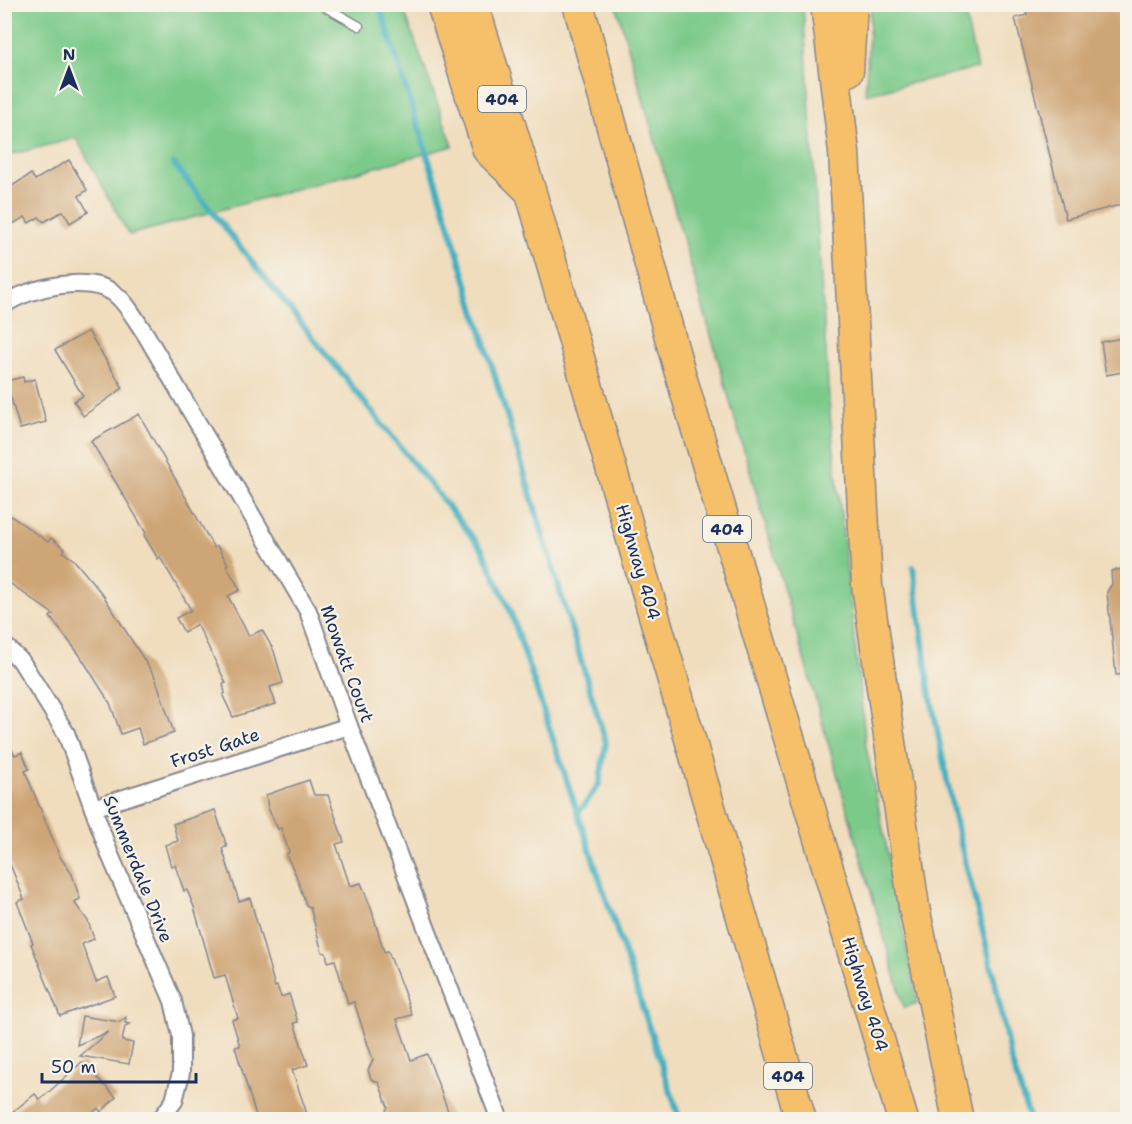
<svg xmlns="http://www.w3.org/2000/svg" width="1132" height="1124" viewBox="0 0 1132 1124" font-family="'Shantell Sans',sans-serif">
<rect width="100%" height="100%" fill="#f7f3e8"/>
<filter id="ink" filterUnits="userSpaceOnUse"><feTurbulence type="fractalNoise" baseFrequency=".0167" numOctaves="2"/><feDisplacementMap in="SourceGraphic" scale="12" xChannelSelector="R" yChannelSelector="G"/><feConvolveMatrix kernelMatrix="1 2 1 2 8 2 1 2 1" color-interpolation-filters="sRGB"/></filter>
<filter id="wash" filterUnits="userSpaceOnUse"><feTurbulence type="fractalNoise" baseFrequency=".008" numOctaves="4" result="noise"/><feDisplacementMap in="SourceGraphic" scale="24" xChannelSelector="R" yChannelSelector="G"/><feGaussianBlur stdDeviation="1.35" result="paint"/><feColorMatrix in="noise" values="0 0 0 0 0 0 0 0 0 0 0 0 0 0 0 0 0 1.4 0 .05"/><feComposite in="paint" operator="in"/></filter>
<g filter="url(#wash)">
<rect width="100%" height="100%" fill="#f0ddbe"/>
<g fill="#7bca8a" stroke="#4b7c74" stroke-width="1.5">
<polygon points="5,4 402,5 453,146 129,235 76,138 5,156"/>
<polygon points="616,5 803,5 830,414 866,746 918,1003 904,1007"/>
<polygon points="871,5 963,5 977,68 865,94"/>
</g>
<g fill="none" stroke-linecap="round" stroke-linejoin="round">
<g stroke="#41afbf" stroke-width="6">
<polyline points="379,4 441,198 606,743 599,784 578,814"/>
<polyline points="173,163 482,549 510,610 680,1120"/>
<polyline points="913,567 929,688 955,821 993,972 1010,1057 1030,1120"/>
</g>
</g>
<g id="blocks">
<g fill="#cea576">
<polygon points="1025,4 1128,4 1128,203 1066,219 1015,18 1027,15"/>
<polygon points="69,160 87,190 79,196 88,212 70,223 63,211 44,222 39,217 29,223 25,217 4,229 4,191 31,174 35,180"/>
<polygon points="88,331 123,388 83,416 74,401 83,396 55,350"/>
<polygon points="1128,337 1128,371 1106,375 1101,342"/>
<polygon points="23,377 24,382 35,379 46,422 20,429 6,381"/>
<polygon points="139,414 214,548 217,546 228,564 226,565 240,590 228,596 249,636 262,630 274,651 283,683 270,687 276,704 233,717 223,696 225,693 223,684 226,683 197,624 184,632 176,618 191,610 160,557 158,559 144,535 146,533 91,441"/>
<polygon points="4,511 48,542 51,538 65,549 63,552 74,560 103,595 155,677 174,733 143,744 138,728 121,734 110,703 79,654 50,617 53,614 4,579"/>
<polygon points="1128,563 1128,674 1116,675 1107,592 1112,584 1111,571 1123,569"/>
<polygon points="4,738 15,755 22,752 29,769 25,771 60,857 72,874 80,899 74,902 88,921 94,939 82,944 96,982 108,977 115,996 60,1016 31,944 33,943 17,902 24,899 4,849"/>
<polygon points="309,780 314,795 328,795 344,842 336,844 350,886 361,883 371,908 384,952 388,951 405,995 412,1015 397,1019 411,1060 427,1054 451,1119 382,1119 388,1107 379,1083 371,1079 368,1070 373,1060 354,1002 348,1004 335,960 328,962 326,953 322,952 310,907 306,905 296,875 286,855 289,852 281,828 278,829 268,808 266,795"/>
<polygon points="215,810 227,847 222,848 239,901 250,898 275,987 277,986 281,997 289,994 298,1022 294,1023 308,1065 292,1070 307,1114 291,1119 257,1119 235,1047 240,1046 232,1020 238,1018 225,975 214,978 194,907 187,890 184,891 175,865 171,866 165,845 178,841 173,824"/>
<polygon points="82,1016 120,1022 126,1017 125,1023 130,1024 125,1026 122,1041 133,1043 129,1064 80,1056 108,1032 77,1045"/>
<polygon points="82,1062 116,1097 101,1112 98,1108 86,1119 4,1119 35,1094 40,1100"/>
</g>
</g>
</g>
<g filter="url(#ink)">
<use href="#blocks" fill-opacity="0" stroke="#86868e" stroke-width="1.5"/>
<g fill="none" stroke-linecap="round" stroke-linejoin="round">
<defs>
<polyline id="lane" points="320,4 359,26"/>
<g id="street">
<path d="M4 305C28 287 90 274 115 294 127 303 137 322 146 335L308 611 349 726 500 1120"/>
<polyline points="4,645 21,661 66,733 110,855 173,1001 181,1036 181,1073 174,1101 160,1120"/>
<polyline points="93,808 349,726"/>
</g>
<g id="highway">
<polyline points="442,4 488,150 529,190"/>
<polyline points="473,4 531,193 801,1120"/>
<polyline points="578,4 680,373 903,1120"/>
<polyline points="826,4 844,152 867,585 914,907 958,1120"/>
<polyline points="848,71 852,4"/>
</g>
</defs>
<use href="#lane" stroke="#86868e" stroke-width="11"/>
<use href="#street" stroke="#86868e" stroke-width="20"/>
<use href="#highway" stroke="#86868e" stroke-width="33"/>
<use href="#lane" stroke="#fff" stroke-width="8"/>
<use href="#street" stroke="#fff" stroke-width="16"/>
<use href="#highway" stroke="#f6c06b" stroke-width="30"/>
</g>
</g>
<g text-anchor="middle" dominant-baseline="central" stroke-width="4.5" stroke-linejoin="round" paint-order="stroke">
<g fill="#f7f3e8" stroke="#5d6a87" stroke-width="1.5">
<rect x="478" y="86" width="48" height="26" rx="4.5"/>
<rect x="703" y="516" width="48" height="26" rx="4.5"/>
<rect x="764" y="1063" width="48" height="26" rx="4.5"/>
</g>
<g font-size="16" font-weight="bold" fill="#1b2f5e">
<text x="502" y="99">404</text>
<text x="727" y="529">404</text>
<text x="788" y="1076">404</text>
</g>
<g font-size="18" fill="#1b2f5e" stroke="#f7f3e8">
<text transform="translate(638 562) rotate(74)">Highway 404</text>
<text transform="translate(347 664) rotate(70)">Mowatt Court</text>
<text transform="translate(215 748) rotate(-18)">Frost Gate</text>
<text transform="translate(138 869) rotate(68)">Summerdale Drive</text>
<text transform="translate(865 994) rotate(73)">Highway 404</text>
</g>
</g>
<rect width="1132" height="1124" fill="none" stroke="#f7f3e8" stroke-width="24"/>
<g transform="translate(69 69)" stroke="#f7f3e8" stroke-width="4.5" paint-order="stroke">
<path d="M0-4.5L10 22L0 15L-10 22Z" fill="#1b2f5e"/>
<text y="-9" font-size="16" font-weight="bold" text-anchor="middle" fill="#1b2f5e">N</text>
</g>
<path d="M42 1073v9h154v-9" fill="none" stroke="#1b2f5e" stroke-width="3"/>
<text x="51" y="1073" font-size="18" fill="#1b2f5e" stroke="#f7f3e8" stroke-width="4.5" paint-order="stroke">50 m</text>
</svg>
